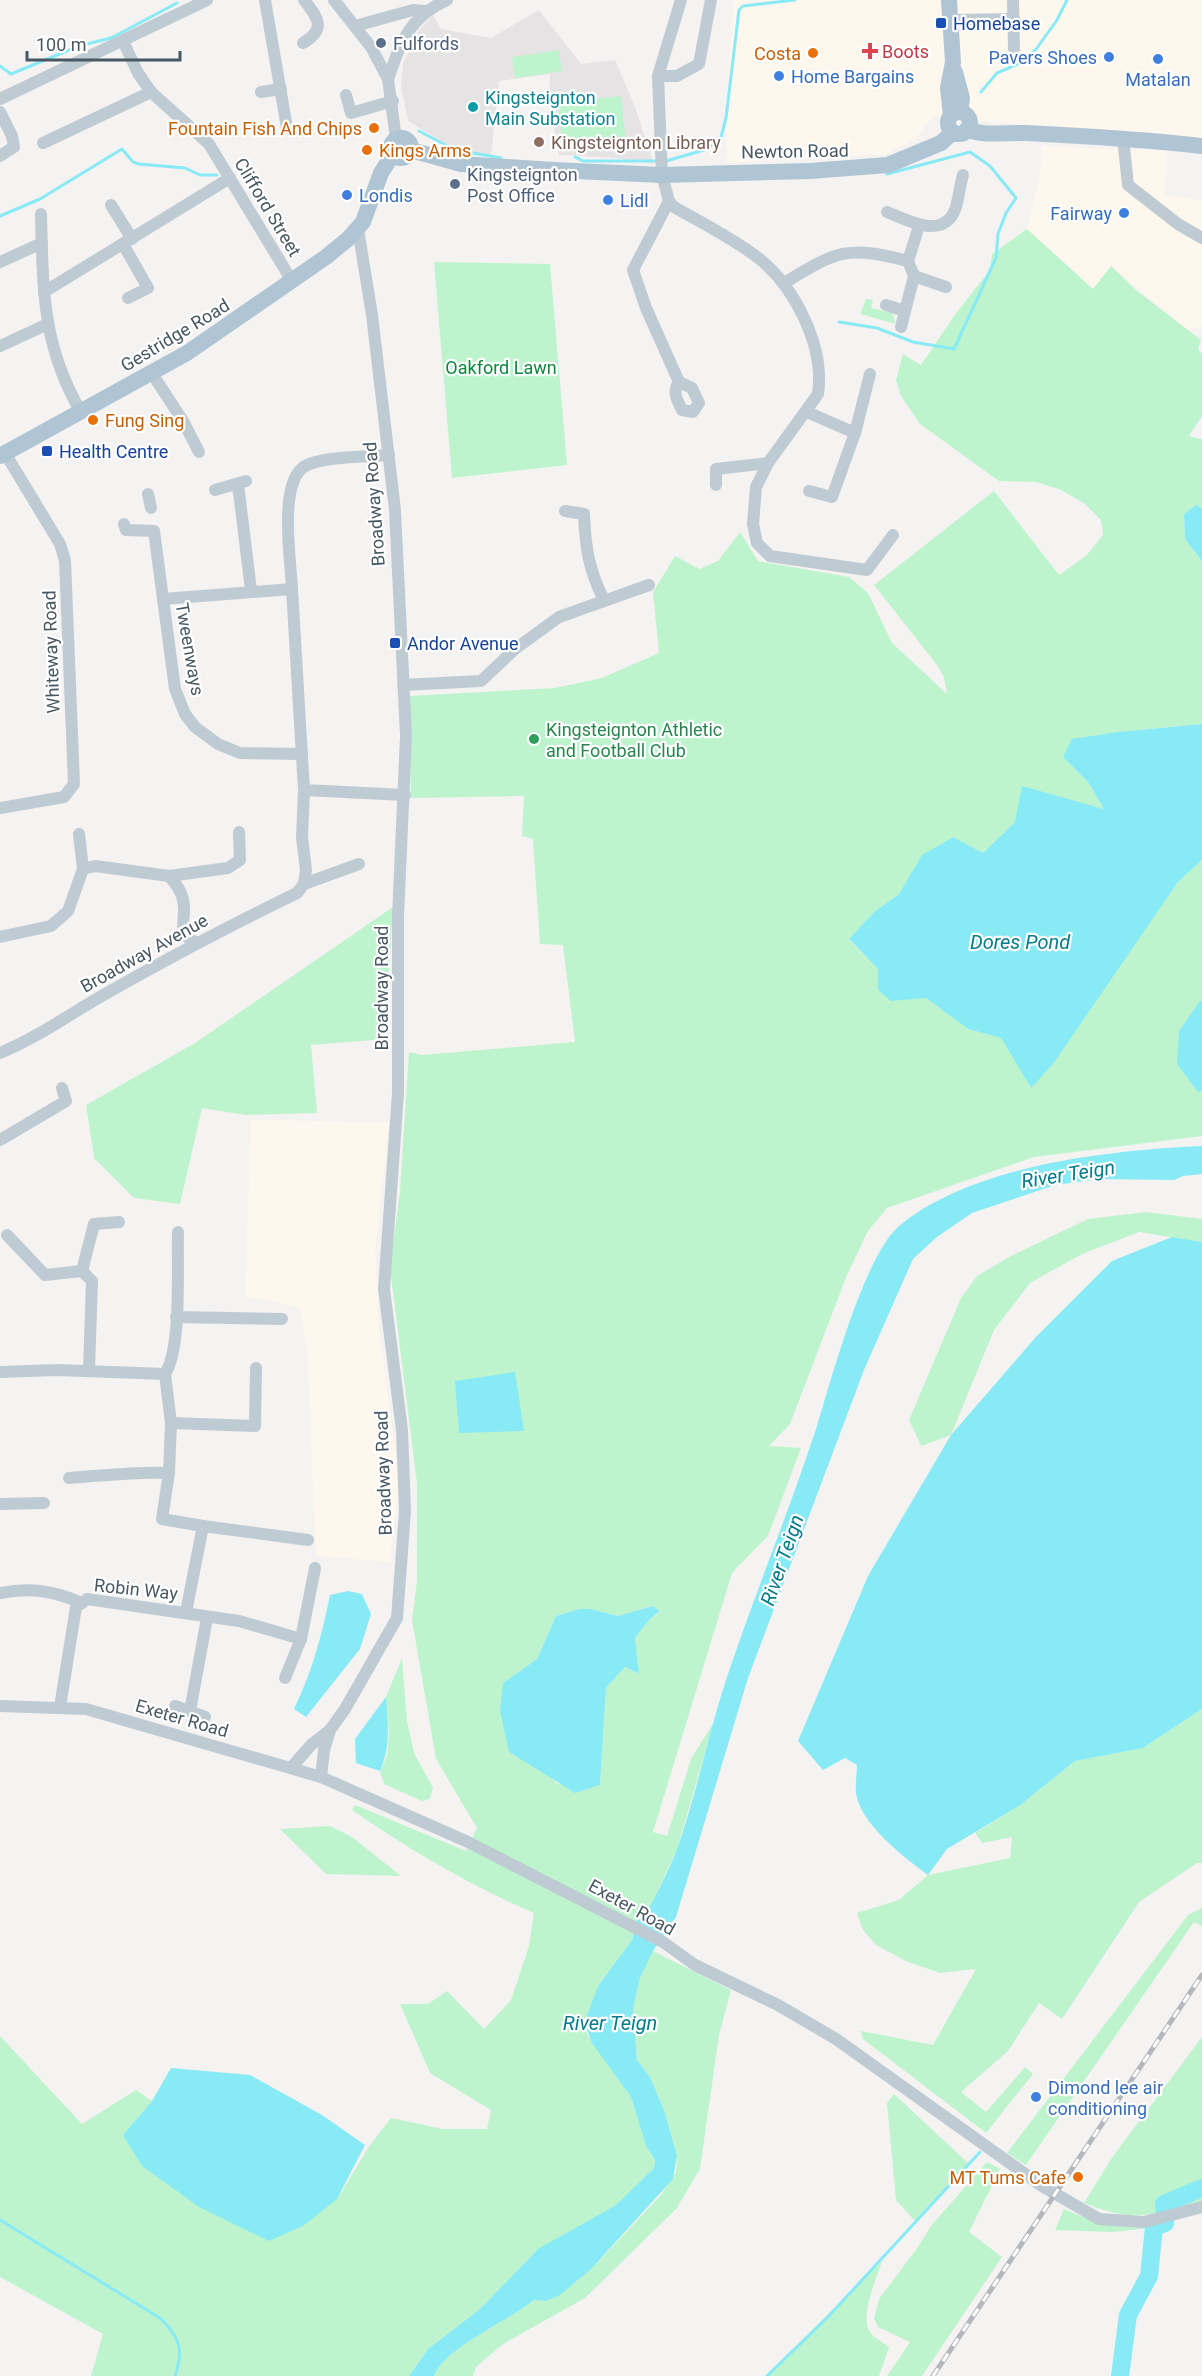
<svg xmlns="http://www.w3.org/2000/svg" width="1202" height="2376" viewBox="0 0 1202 2376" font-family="Roboto,sans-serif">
<rect width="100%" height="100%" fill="#f5f2f2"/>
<g fill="#fef7ed">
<polygon points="734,0 1202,0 1202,138 932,117 914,140 886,154 727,163 726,106"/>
<polygon points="1042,146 1167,151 1165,196 1202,200 1202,327 1188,330 1111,266 1093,289 1027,229 1040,176"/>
<polygon points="251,1120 389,1122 375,1251 379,1329 400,1486 389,1562 316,1556 307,1346 300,1307 245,1296"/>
</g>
<polygon fill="#e6e3e4" points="539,10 581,64 615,60 635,107 654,164 615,158 559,155 549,102 550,74 499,81 491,157 453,148 408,121 401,86 403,64 419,30 433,15 441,29 491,38"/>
<g fill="#bef4cd" fill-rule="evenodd">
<polygon points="559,50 562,71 515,78 512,57"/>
<polygon points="621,96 626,142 563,149 558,103"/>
<path d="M1027 229 1093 289 1111 266 1137 291 1201 340 1198 350 1202 353V416L1189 436 1202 439V508L1196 505 1184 514 1185 539 1202 561V724L1118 732 1063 757 1088 782 1104 809 1071 801 1015 822 983 853 953 837 923 855 899 894 874 912 849 940 878 969 879 990 926 998 968 1029 1001 1038 1031 1087 1178 882 1202 860V1001L1179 1031 1202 1091V1136L1034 1157 887 1208 868 1231 847 1275 790 1424 769 1446 801 1448 768 1536 732 1573 653 1832 667 1836 691 1759 714 1722 677 1849 652 1903 646 1911 638 1914 632 1940 598 1986 587 2015 586 2027 587 2034 631 2097 646 2146 655 2160 654 2168 616 2205 535 2252 480 2309 428 2349 409 2376H91L103 2334 0 2277V2036L82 2124 136 2090 152 2101 123 2135 337 2199 370 2145 391 2118 443 2129H487L491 2110 430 2073 400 2004H428L447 1991 484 2029 511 2000 529 1946 534 1913C469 1885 410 1850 352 1810L355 1805 466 1851 477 1828 436 1759 412 1620 417 1581V1483L390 1268 400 1191 409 1052 422 1055 575 1042 563 945 540 944 533 839 522 836 524 796 411 798 408 696 555 688 602 678 659 653 653 592 675 556 699 569 718 561 740 532 758 561 849 577 868 593 892 643 947 694 944 677 937 665 874 585 994 491 1059 575 1087 555 1103 535 1101 520 1084 503 1059 489 1036 482 999 481 920 424 901 396 896 380 903 354 921 365 954 316 990 270 992 254ZM651 1606 660 1612 649 1620 635 1638 638 1674 625 1667 606 1688 600 1785 558 1784 540 1769 509 1751 503 1683 537 1659 556 1616 579 1609H591L618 1616Z"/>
<polygon points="434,262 550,264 567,465 452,478"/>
<polygon points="866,299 873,300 871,308 892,313 896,324 860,314"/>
<polygon points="393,907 385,1039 311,1045 317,1113 246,1115 202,1108 180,1204 134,1198 94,1158 86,1105 195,1043"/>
<polygon points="1146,1212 1202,1219 1202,1242 1139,1232 1082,1254 1030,1283 994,1330 951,1435 921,1446 909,1420 961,1298 977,1276 1011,1256 1088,1219"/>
<polygon points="402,1658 407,1721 414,1753 433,1788 430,1799 422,1801 384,1784 380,1771 387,1756 389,1732 386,1697"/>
<polygon points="1202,1709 1202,1863 1197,1863 1139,1902 1062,2019 1039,2003 1008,2051 961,2092 986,2112 1025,2067 1033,2074 986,2133 863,2039 861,2031 933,2045 976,1969 940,1973 908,1962 876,1945 863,1930 857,1913 899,1900 928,1875 1010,1858 1012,1837 982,1843 975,1833 1019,1806 1075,1761 1143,1748"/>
<polygon points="330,1826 352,1837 401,1876 326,1874 280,1829"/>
<polygon points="1202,1908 1202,1926 1194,1922 1026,2165 1007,2153 1188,1915"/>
<path d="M653 1951 731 1990 719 2035 700 2169 676 2209 585 2298 503 2344 476 2367 473 2376H434C444 2348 509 2321 534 2300L546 2301 598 2262 661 2195 676 2172 677 2155 664 2110 650 2077 637 2060 633 2009 640 1978Z"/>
<path d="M1202 2037V2201C1152 2216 1134 2223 1084 2203L1111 2159Z"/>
<polygon points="894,2094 969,2164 915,2221 896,2200 887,2103"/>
<polygon points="987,2162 1000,2169 969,2232 1002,2257 922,2376 887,2376 910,2342 878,2327 874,2318 879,2299 918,2247 931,2226"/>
<path d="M1064 2209C1098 2224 1114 2227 1151 2228L1112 2232 1055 2230Z"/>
<path d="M882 2261C877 2277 859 2318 870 2332 874 2338 884 2343 889 2347L879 2376H765Z"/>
</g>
<g fill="#88eaf5">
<polygon points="1196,505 1202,508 1202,561 1185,539 1184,514"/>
<polygon points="1202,724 1202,860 1178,882 1053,1064 1031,1088 1001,1038 968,1029 926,998 891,1001 878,990 878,969 849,939 874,912 899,894 922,855 953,837 983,853 1015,822 1022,786 1104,809 1088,782 1063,757 1072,739 1118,732"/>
<polygon points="1200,1001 1202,1001 1202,1091 1198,1092 1177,1064 1179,1031"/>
<path d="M1202 1146V1174L1183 1176 1174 1180 1100 1179 1055 1185 972 1213 937 1237 913 1259 864 1370 748 1678 676 1917 653 1951 640 1978 633 2009 637 2060 650 2077 664 2110 677 2155 673 2179 592 2268 560 2295 546 2301 534 2300C509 2321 444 2348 434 2376H409L428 2349 480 2309 538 2249 616 2205 654 2168 655 2160 646 2146 631 2097 592 2043 586 2027 587 2015 598 1986 632 1940 638 1914 646 1911 652 1903C661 1884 671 1866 678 1846 697 1792 708 1735 726 1680 754 1596 788 1514 816 1429 831 1381 863 1259 898 1227 970 1165 1111 1150 1202 1146Z"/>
<path d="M1172 1237 1202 1242V1709L1143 1748 1075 1761 1019 1806 947 1849 928 1875C905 1858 860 1824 856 1793 855 1784 857 1774 857 1765L845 1758 823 1770 798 1741 868 1576 951 1435 1035 1338 1112 1261Z"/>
<polygon points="515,1372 524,1431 459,1433 455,1381"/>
<path d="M348 1591 362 1594 371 1614 360 1649 306 1717 294 1709C312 1672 322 1635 330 1595Z"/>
<polygon points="652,1606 660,1611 649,1620 635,1638 639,1674 625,1667 606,1688 600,1785 575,1793 509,1752 500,1711 503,1683 537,1659 556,1616 579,1609 591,1609 618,1616"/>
<path d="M386 1697C388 1723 391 1747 380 1771L356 1763 355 1739Z"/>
<polygon points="171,2068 250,2075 322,2115 365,2145 337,2199 303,2226 269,2241 199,2207 142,2166 123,2135 152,2101"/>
</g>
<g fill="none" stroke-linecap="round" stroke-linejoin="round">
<g stroke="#88eaf5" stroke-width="3">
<polyline points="0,66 11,74 79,46 111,38 177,3"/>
<polyline points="981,92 997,73 1023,62 1037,48 1057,20 1067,0"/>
<polyline points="419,131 455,150 501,158"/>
<polyline points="575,157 583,161 660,161"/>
<polyline points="666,161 704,150 720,141 726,118 739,10 743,6 795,0"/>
<polyline points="0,216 40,199 122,149 133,162 139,164 185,168 200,175 217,175"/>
<polyline points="839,322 877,328 913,342 954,349 996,258 998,234 1006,213 1016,198 990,166 970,152 887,174"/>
<path d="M0 2220 160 2318C180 2337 184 2350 175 2376"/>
<polyline points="767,2376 827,2318 980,2152"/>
</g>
<polyline stroke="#88eaf5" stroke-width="18" points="1120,2376 1128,2315 1149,2276 1154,2227 1165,2223 1164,2204 1202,2188"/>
<g stroke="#bfcbd3" stroke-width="12">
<polyline points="265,0 287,128"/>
<polyline points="334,0 371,47 388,79 396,139"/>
<path d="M681 0 658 76 662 175 669 201 674 207C702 223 732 238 757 257 795 286 825 347 818 394L768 463 756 487 753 524 757 543 770 556 867 570 893 535"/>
<polyline points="1013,0 1014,49"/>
<polyline points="951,20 1014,19"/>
<polyline points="355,26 413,10 424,11"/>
<polyline points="123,41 138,73 151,92 209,144 292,281"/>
<path d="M303 43C327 29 318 18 304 0"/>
<polyline points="658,76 677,76 699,64 711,0"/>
<path d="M388 79C401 42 409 17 447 0"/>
<polyline points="261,92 281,89"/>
<polyline points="346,95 351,113 393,101"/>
<polyline points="0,99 207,0"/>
<polyline points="0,112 12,136 14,147 0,156"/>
<polyline points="1123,138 1128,185 1178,224 1202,238"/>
<polyline points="43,143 151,92"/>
<path d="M669 201 633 270 646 308 679 382 692 388 699 403 693 412 682 410C677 400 672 392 679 382"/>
<polyline points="111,205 132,239"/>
<path d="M887 212C909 221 945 241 956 207 959 196 960 185 963 175"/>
<path d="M41 214C43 289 42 346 81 412"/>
<polyline points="123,244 148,288 128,298"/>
<polyline points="0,262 42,243"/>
<polyline points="914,276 946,287"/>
<path d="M784 283C837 251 846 245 908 261"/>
<polyline points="44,292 230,178"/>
<polyline points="886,305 905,311"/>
<polyline points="901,327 914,276 908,261 919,226"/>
<polyline points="0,346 48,324"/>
<polyline points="151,372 183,421 199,452"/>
<polyline points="807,412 855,433"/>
<polyline points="238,484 251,590"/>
<polyline points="716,485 716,469 768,463"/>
<polyline points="215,490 246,481"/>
<polyline points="809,491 832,497 855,433 870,374"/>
<polyline points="148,494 151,508"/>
<path d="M565 511 584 514C585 546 589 571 604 600"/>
<polyline points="124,524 126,530 154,531 175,689 185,714 195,727 218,744 240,753 302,754"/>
<polyline points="292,589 304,790 405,795"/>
<path d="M163 599 292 589C291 561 277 479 307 465 326 456 367 457 389 455"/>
<polyline points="403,685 481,681 515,649 559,617 649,585"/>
<polyline points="304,790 302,837 306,870 304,884"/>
<polyline points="0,808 64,797 74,784 65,560 60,544 5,453"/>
<polyline points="83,869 95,866 169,876 228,868 240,860 239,832"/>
<path d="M169 876C177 885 183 893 184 906 185 922 177 935 196 942"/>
<polyline points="0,937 51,926 68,911 83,869 79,834"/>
<path d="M0 1053C39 1037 71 1013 107 993 170 957 233 924 297 893L304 884 359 864"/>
<polyline points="0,1140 66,1101 62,1088"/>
<path d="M178 1232C177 1266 182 1348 165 1374L171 1423 169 1473 162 1519 203 1526 186 1612"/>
<polyline points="7,1235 45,1275 82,1271 92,1281 89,1370"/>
<polyline points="82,1271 94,1224 119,1222"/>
<polyline points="176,1317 282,1319"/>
<polyline points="0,1372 57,1370 165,1374"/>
<polyline points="171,1423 255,1426 256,1368"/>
<path d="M69 1478C103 1476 135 1471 169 1473"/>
<polyline points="0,1504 44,1503"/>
<polyline points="203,1526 308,1540"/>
<path d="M0 1593C30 1587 54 1591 82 1603"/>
<polyline points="285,1678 301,1639 315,1568"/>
<polyline points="0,1706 86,1709 321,1777 468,1842 663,1942 695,1965 778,2005 836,2039 1042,2186 1099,2219 1144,2222 1202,2207"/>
<polyline points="175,1706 205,1717"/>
<polyline points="60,1707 76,1607 87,1599 239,1621 301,1639"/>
<polyline points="190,1711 207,1618"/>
<polyline points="291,1768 311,1745 330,1730 345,1709 397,1618 405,1511 402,1430 384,1289 398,1093 398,917 406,736 395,510 372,315 358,229"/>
<polyline points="321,1777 324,1750 330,1730"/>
</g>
<g stroke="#b0c5d3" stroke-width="16">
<polyline points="949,0 953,62 948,88 951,115"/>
<polyline points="955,72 962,98 960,112"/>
<circle cx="959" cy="123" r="11"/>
<path d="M967 129C983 137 1008 132 1026 133 1085 136 1143 139 1202 146"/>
<circle cx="401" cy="148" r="10"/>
<polyline points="411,150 461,164 554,170 662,175 810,171 888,165 941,143 953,132"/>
<polyline points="0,456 187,353 326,257 348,239 363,222 381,173 393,154"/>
</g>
<defs>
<polyline id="rail" points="933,2376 1202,1975"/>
</defs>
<use href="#rail" stroke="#b4b8bd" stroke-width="5"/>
<use href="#rail" stroke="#fff" stroke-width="3" stroke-dasharray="9" stroke-linecap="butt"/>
</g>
<g fill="#1a4fb4" stroke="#fff" stroke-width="2">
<rect x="935" y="17" width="12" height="12" rx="3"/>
<rect x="41" y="445" width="12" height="12" rx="3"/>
<rect x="389" y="637" width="12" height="12" rx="3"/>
</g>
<g fill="#5c6f8a" stroke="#fff" stroke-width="2">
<circle cx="381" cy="43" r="6"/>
<circle cx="455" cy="184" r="6"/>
</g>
<path fill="#e0444e" stroke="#fff" stroke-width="2" d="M867 42h6v6h6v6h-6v6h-6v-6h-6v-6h6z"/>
<g fill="#e8710a" stroke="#fff" stroke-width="2">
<circle cx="813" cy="53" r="6"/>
<circle cx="374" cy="128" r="6"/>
<circle cx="367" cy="150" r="6"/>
<circle cx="93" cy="420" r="6"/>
<circle cx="1078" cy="2177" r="6"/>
</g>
<g fill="#3f7fe0" stroke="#fff" stroke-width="2">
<circle cx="1109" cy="57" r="6"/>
<circle cx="1158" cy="59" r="6"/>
<circle cx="779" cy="76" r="6"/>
<circle cx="347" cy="195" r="6"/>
<circle cx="608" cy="200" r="6"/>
<circle cx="1124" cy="213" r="6"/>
<circle cx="1036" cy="2097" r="6"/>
</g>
<circle fill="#0f9aa8" stroke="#fff" stroke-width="2" cx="473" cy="107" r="6"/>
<circle fill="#8d6e63" stroke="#fff" stroke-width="2" cx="539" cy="142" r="6"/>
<circle fill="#2e9e5b" stroke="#fff" stroke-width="2" cx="534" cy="739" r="6"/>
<g text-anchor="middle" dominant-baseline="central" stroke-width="4.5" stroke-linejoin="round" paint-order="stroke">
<g font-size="18" fill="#164399" stroke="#fff" text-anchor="start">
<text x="953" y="23">Homebase</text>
<text x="59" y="451">Health Centre</text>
<text x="407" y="643">Andor Avenue</text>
</g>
<g font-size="18" fill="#4e5e75" stroke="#fff" text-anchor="start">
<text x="393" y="43">Fulfords</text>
<text x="467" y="174">Kingsteignton<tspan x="467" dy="21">Post Office</tspan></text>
</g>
<g font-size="18" fill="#be3a42" stroke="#fff" text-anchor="start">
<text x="882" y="51">Boots</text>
</g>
<g font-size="18" fill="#c56008" stroke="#fff" text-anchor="end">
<text x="801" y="53">Costa</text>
<text x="362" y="128">Fountain Fish And Chips</text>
<text x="379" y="150" text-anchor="start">Kings Arms</text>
<text x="105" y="420" text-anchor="start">Fung Sing</text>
<text x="1066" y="2177">MT Tums Cafe</text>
</g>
<g font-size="18" fill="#366cbe" stroke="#fff" text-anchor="start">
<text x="1097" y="57" text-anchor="end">Pavers Shoes</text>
<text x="791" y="76">Home Bargains</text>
<text x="1158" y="79" text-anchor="middle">Matalan</text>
<text x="359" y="195">Londis</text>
<text x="620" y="200">Lidl</text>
<text x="1112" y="213" text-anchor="end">Fairway</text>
<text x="1048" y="2087">Dimond lee air<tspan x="1048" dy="21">conditioning</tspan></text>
</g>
<g font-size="18" fill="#0d838f" stroke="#fff" text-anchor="start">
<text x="485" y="97">Kingsteignton<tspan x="485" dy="21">Main Substation</tspan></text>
</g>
<g font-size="18" fill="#785e54" stroke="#fff" text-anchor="start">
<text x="551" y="142">Kingsteignton Library</text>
</g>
<g font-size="18" fill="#485862" stroke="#fff">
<text transform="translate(795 151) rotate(-1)">Newton Road</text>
<text transform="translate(268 207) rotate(59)">Clifford Street</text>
<text transform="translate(175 335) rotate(-31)">Gestridge Road</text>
<text transform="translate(374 504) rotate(-94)">Broadway Road</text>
<text transform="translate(190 649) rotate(80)">Tweenways</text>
<text transform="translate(51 652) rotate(-92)">Whiteway Road</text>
<text transform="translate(144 953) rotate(-29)">Broadway Avenue</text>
<text transform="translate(381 988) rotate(-90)">Broadway Road</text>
<text transform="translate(383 1473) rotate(-92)">Broadway Road</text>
<text transform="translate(136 1589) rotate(6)">Robin Way</text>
<text transform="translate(182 1718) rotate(16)">Exeter Road</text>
<text transform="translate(632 1907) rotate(29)">Exeter Road</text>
</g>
<g font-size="18" fill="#0e873e" stroke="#fff">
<text x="501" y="367">Oakford Lawn</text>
</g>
<g font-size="18" fill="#27864d" stroke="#fff" text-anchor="start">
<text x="546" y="729">Kingsteignton Athletic<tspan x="546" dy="21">and Football Club</tspan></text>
</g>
<g font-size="20" font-style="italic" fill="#057c89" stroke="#fff">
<text x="1020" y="942">Dores Pond</text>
<text transform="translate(1068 1174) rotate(-9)">River Teign</text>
<text transform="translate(782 1560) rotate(-71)">River Teign</text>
<text x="610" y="2023">River Teign</text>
</g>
</g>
<path d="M27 51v9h153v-9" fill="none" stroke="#485862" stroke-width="3"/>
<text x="36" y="51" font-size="18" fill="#485862" stroke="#ffffff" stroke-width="4.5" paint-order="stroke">100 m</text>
</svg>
